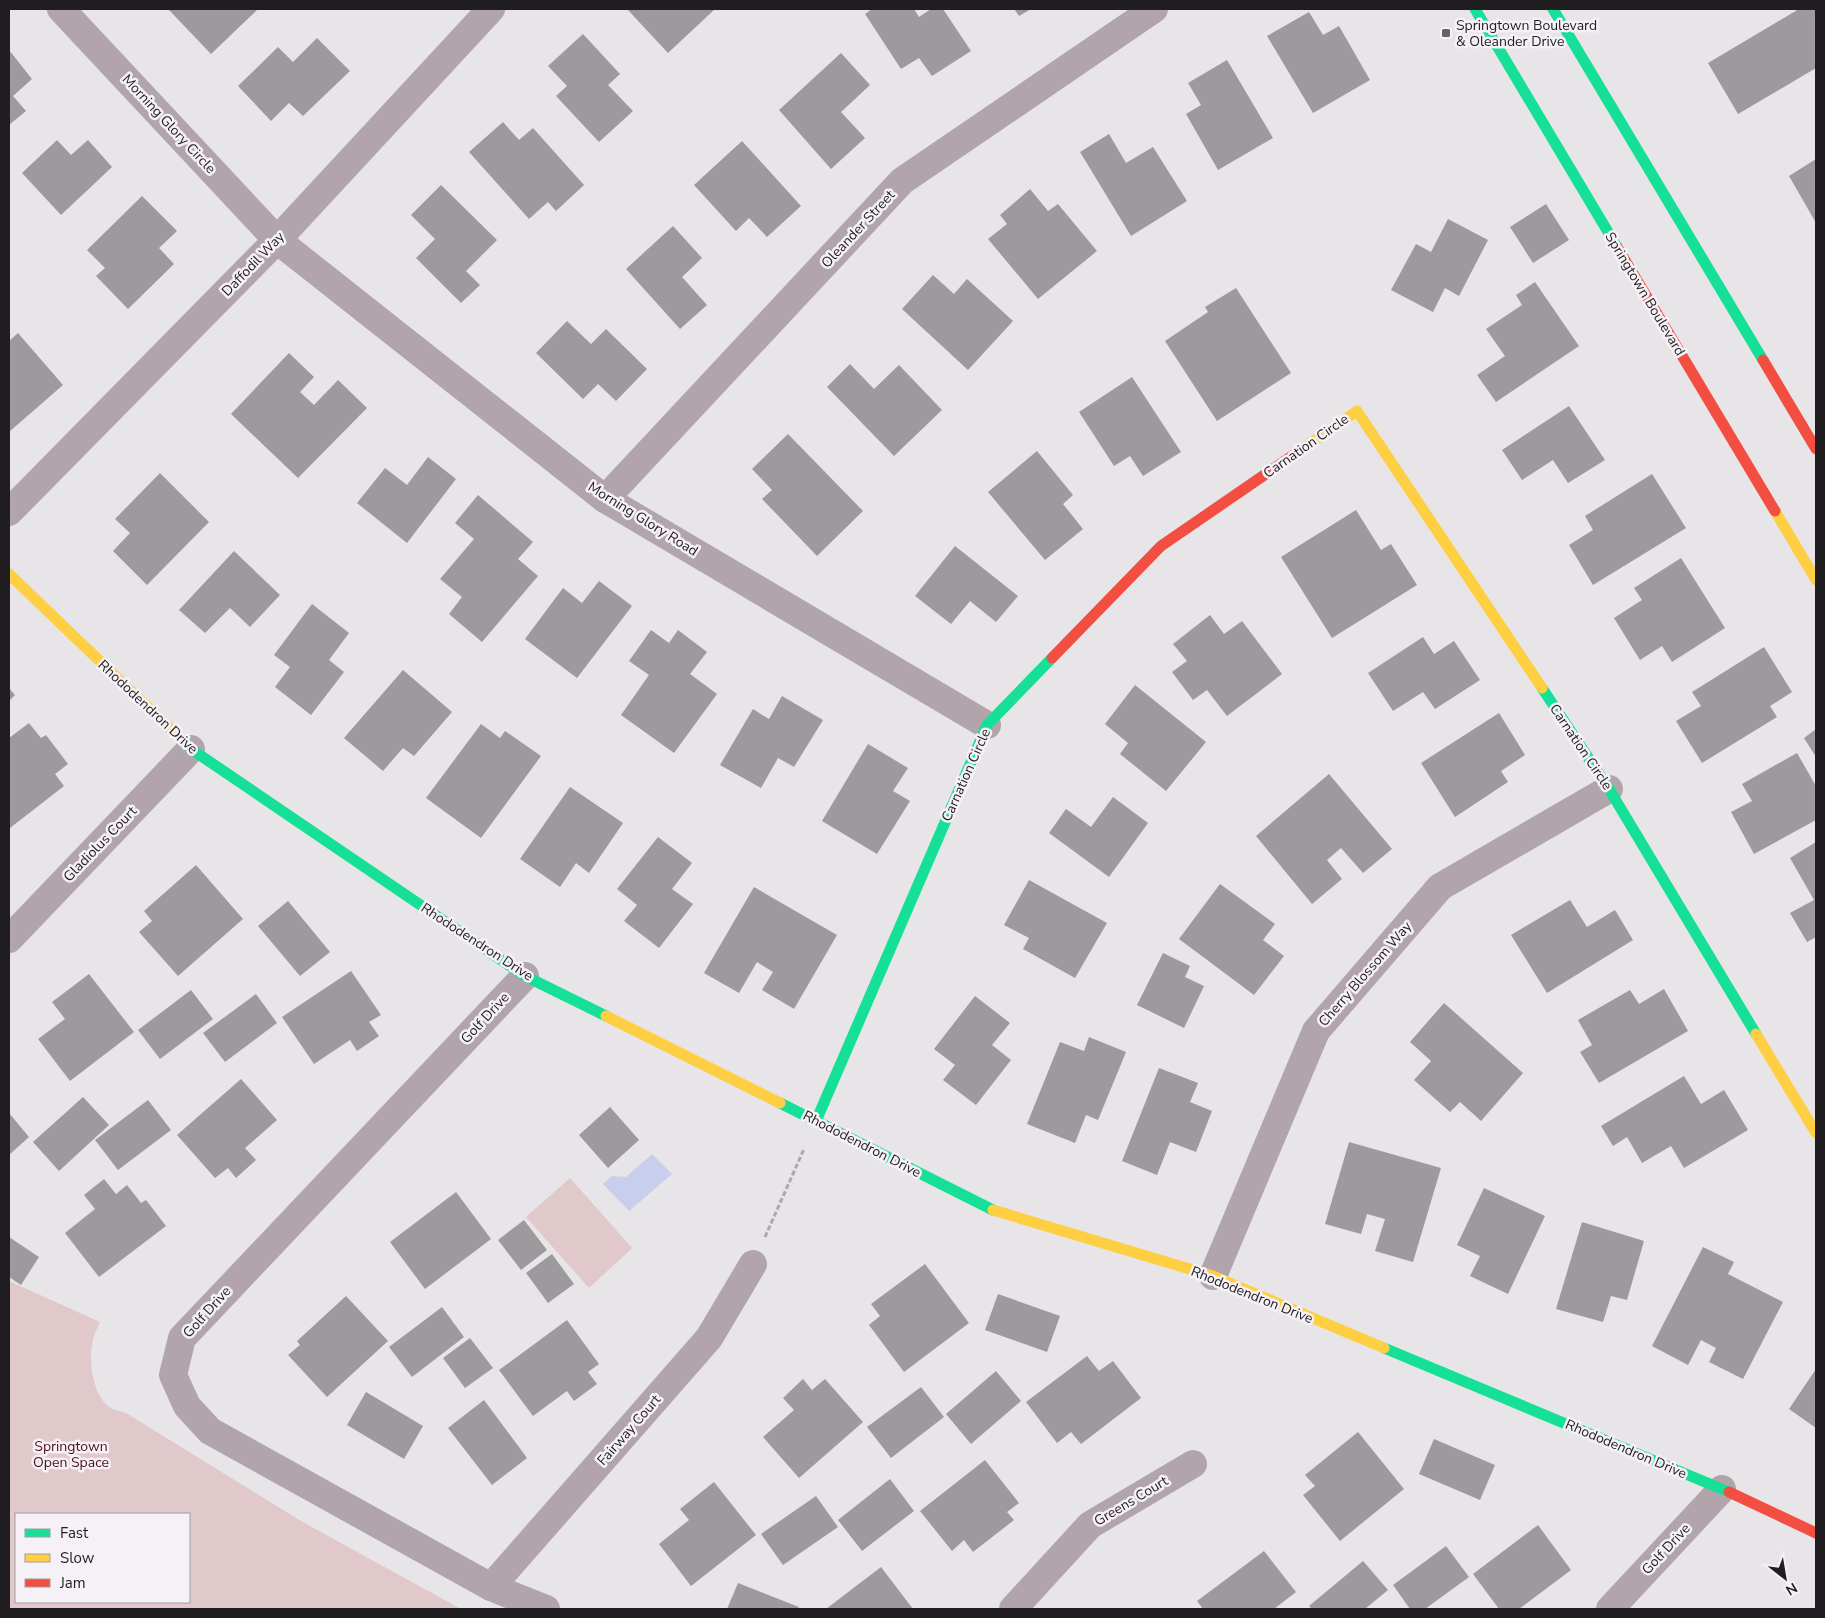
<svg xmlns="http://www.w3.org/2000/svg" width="1825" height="1618" viewBox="0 0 1825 1618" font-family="'Nunito Sans',sans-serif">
<rect width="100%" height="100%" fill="#e8e5e8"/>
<g fill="#e0c8cb" fill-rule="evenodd">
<polygon points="570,1178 632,1248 589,1288 526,1217"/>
<path d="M9 1281 100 1322C98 1327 94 1334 93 1340 88 1358 92 1393 108 1406 112 1410 121 1411 126 1413L301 1521 461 1609H9ZM16 1514H189V1602H16Z"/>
</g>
<polygon fill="#c8ceec" points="652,1154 672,1174 629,1211 603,1184 612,1176 626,1177"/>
<g fill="#9c9a9d">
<polygon points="170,9 258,9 211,54 169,10"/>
<polygon points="627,9 715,9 668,53"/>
<polygon points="872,9 914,9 919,17 931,9 943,9 971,51 932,76 919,58 901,69 865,14"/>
<polygon points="1014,9 1031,9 1019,16"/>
<polygon points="1799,9 1816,9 1816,68 1738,114 1708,63"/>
<polygon points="1309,12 1323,35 1339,26 1370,80 1313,113 1267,36"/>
<polygon points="583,34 620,74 608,85 633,111 599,142 556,96 567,86 548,66"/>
<polygon points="317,38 350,71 303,116 289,103 271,121 238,86 278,47 293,62"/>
<polygon points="9,50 32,79 13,96 26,111 9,125"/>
<polygon points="841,53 870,85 841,112 865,138 831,169 779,110"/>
<polygon points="1227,60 1273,138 1218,170 1186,114 1201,105 1188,83"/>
<polygon points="503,122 519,140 533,128 584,185 556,211 548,202 529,219 469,152"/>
<polygon points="1109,134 1126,163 1153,147 1187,201 1131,236 1080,152"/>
<polygon points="57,140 71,155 88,140 112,167 61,215 22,173"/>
<polygon points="742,141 801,206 767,237 749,218 736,231 694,185"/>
<polygon points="1816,159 1816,223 1789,176"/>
<polygon points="441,185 497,240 466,271 480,285 461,303 416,258 435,239 411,215"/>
<polygon points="1030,189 1048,211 1058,204 1097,251 1038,299 988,239 1007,224 1000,215"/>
<polygon points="142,196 177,231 159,248 174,264 128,309 96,276 105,268 87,250"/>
<polygon points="1546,204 1569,240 1533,263 1510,227"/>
<polygon points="1448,219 1488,240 1459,296 1445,288 1433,312 1391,290 1416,244 1431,252"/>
<polygon points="673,226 702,258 682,277 707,305 680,329 626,269"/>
<polygon points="933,275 954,294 967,279 1013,321 968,370 902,309"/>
<polygon points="1535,282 1579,346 1496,402 1477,375 1505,356 1486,329 1522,305 1516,295"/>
<polygon points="1236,288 1291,373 1217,421 1165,341 1208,312 1205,307"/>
<polygon points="567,321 591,344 606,329 647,369 616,401 598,384 583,399 536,353"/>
<polygon points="18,333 63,385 9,432 9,341"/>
<polygon points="289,353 314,377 300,392 314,405 338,380 367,408 298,478 231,414"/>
<polygon points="850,364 874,389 899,365 942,410 894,456 827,387"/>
<polygon points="1132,377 1181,452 1143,476 1130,456 1114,466 1079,412"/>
<polygon points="1569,406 1605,460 1568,483 1553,460 1522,480 1502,450"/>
<polygon points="788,434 863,511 817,556 762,499 772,490 752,469"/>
<polygon points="1037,451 1073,495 1063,504 1083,529 1045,560 988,492"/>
<polygon points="428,457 456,479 407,543 357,503 385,468 407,485"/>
<polygon points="160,473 209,522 147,585 113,551 130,533 115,519"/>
<polygon points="1652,474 1686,528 1593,585 1569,545 1593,530 1585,516"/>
<polygon points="478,495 533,542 518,559 538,576 482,642 449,614 462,597 440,579 474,539 455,523"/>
<polygon points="1356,510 1381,550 1391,544 1417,585 1332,638 1281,557"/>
<polygon points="955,546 1018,596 996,622 970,601 951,624 915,596"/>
<polygon points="234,551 280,595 250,627 230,608 205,633 179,610"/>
<polygon points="1681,558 1725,628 1672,662 1662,646 1640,660 1614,618 1642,600 1634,588"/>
<polygon points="599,581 632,606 577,678 525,639 563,588 582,603"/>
<polygon points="312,604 349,633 329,660 344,672 311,715 275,687 290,667 274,655"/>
<polygon points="1210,615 1224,634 1242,621 1282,674 1227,716 1207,690 1193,700 1172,672 1187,661 1173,644"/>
<polygon points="651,630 669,643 678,630 707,652 690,674 717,694 674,753 621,715 649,675 629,661"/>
<polygon points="1423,637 1434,654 1454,641 1480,680 1435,709 1423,692 1393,711 1368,673"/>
<polygon points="1764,647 1792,692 1770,706 1777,717 1702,763 1676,721 1701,706 1692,692"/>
<polygon points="403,670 452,712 414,756 403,748 383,771 344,738"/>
<polygon points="1135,685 1206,742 1166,791 1120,754 1128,743 1105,724"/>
<polygon points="9,688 15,695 9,701"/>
<polygon points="782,696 823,720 794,767 778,758 761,788 720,765 753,709 769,719"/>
<polygon points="1499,713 1525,755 1501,771 1508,782 1455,817 1421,763"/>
<polygon points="29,723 41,738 46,735 68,764 55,774 64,786 10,828 9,738"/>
<polygon points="481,724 500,738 505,731 541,756 481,838 426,798"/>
<polygon points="1816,729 1816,757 1804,738"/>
<polygon points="868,744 908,768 893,791 910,801 877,854 822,821"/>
<polygon points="1797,753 1816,786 1816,820 1754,854 1731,812 1752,801 1742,784"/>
<polygon points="1329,774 1392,849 1363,873 1341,848 1327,860 1342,879 1312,904 1256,836"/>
<polygon points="570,787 623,823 589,873 576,863 560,887 520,859"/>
<polygon points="1113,797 1148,823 1109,877 1049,833 1066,809 1091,827"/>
<polygon points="658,837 692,863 672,889 693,904 659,948 624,921 637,905 617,889"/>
<polygon points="1816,842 1816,937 1807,942 1790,913 1814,900 1790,858"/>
<polygon points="196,865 243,919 178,976 139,932 152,921 144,911"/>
<polygon points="1029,880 1107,923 1075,978 1023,949 1029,938 1004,925"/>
<polygon points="1220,884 1275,924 1263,940 1284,956 1254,995 1179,939"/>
<polygon points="754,887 837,935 794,1009 762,990 773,972 757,962 739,993 704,973"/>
<polygon points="1570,900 1587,927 1615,910 1633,940 1547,993 1511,935"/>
<polygon points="288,901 330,952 300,976 258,926"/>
<polygon points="1163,953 1190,966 1185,977 1204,986 1184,1028 1137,1005"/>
<polygon points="351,971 381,1015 369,1022 379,1036 357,1051 350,1040 314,1064 282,1017"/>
<polygon points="89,974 134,1032 70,1081 38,1039 65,1019 52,1002"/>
<polygon points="1664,989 1688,1031 1599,1083 1580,1052 1592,1045 1578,1020 1630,990 1639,1004"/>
<polygon points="191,990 213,1019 160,1059 138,1030"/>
<polygon points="256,994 277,1023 225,1062 203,1033"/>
<polygon points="975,996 1010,1023 992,1045 1011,1060 976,1105 943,1080 955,1065 934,1049"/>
<polygon points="1444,1003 1523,1073 1481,1121 1460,1102 1450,1112 1414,1080 1431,1061 1410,1042"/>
<polygon points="1089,1037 1126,1052 1098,1120 1086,1115 1075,1143 1027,1124 1060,1042 1084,1051"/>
<polygon points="1159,1068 1198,1083 1190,1102 1212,1111 1196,1152 1170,1142 1157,1175 1122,1161"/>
<polygon points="1684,1076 1701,1104 1724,1090 1748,1130 1684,1168 1671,1146 1642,1163 1627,1137 1613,1146 1601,1126"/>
<polygon points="241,1079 277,1120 245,1148 256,1160 236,1178 228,1168 215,1178 177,1135"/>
<polygon points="83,1097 109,1125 59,1171 33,1142"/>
<polygon points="148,1100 171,1130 118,1170 95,1140"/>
<polygon points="610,1107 639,1140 608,1168 579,1135"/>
<polygon points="9,1113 29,1137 9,1155"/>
<polygon points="1349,1142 1441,1168 1413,1262 1375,1251 1385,1219 1367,1214 1361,1234 1325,1224"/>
<polygon points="104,1179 116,1194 127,1185 141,1203 146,1200 166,1226 99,1277 65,1233 95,1209 84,1195"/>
<polygon points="1484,1188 1545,1216 1508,1294 1470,1276 1480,1256 1457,1245"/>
<polygon points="456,1192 491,1239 425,1289 390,1242"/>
<polygon points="524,1220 547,1250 521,1270 498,1240"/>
<polygon points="1582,1222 1644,1241 1627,1300 1611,1296 1603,1322 1556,1309"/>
<polygon points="9,1237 39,1257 21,1285 9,1277"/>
<polygon points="1703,1247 1734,1262 1728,1274 1783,1302 1743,1379 1709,1362 1716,1348 1701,1340 1688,1365 1652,1346"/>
<polygon points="552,1254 574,1284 548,1303 526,1273"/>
<polygon points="925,1264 969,1323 904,1372 869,1325 880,1316 871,1304"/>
<polygon points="998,1294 1060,1316 1047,1352 985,1330"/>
<polygon points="346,1296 388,1341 327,1397 288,1355 300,1345 297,1341"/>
<polygon points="442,1307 464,1337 412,1377 389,1347"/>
<polygon points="567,1320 599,1364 588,1372 597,1384 574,1401 567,1391 533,1416 499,1370"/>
<polygon points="470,1338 493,1368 465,1388 443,1358"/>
<polygon points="1087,1356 1099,1371 1113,1361 1141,1398 1081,1444 1071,1432 1057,1443 1026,1402"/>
<polygon points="1816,1369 1816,1428 1789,1409"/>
<polygon points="996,1371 1021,1401 971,1444 946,1414"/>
<polygon points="803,1379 812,1390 825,1379 863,1422 799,1478 763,1437 794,1410 783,1398"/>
<polygon points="921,1387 944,1417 891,1458 867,1427"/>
<polygon points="366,1392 423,1426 404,1459 347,1425"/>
<polygon points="484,1400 527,1458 492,1485 448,1428"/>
<polygon points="1358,1432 1404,1489 1340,1541 1303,1495 1315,1486 1305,1475"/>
<polygon points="1434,1439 1495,1465 1480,1500 1419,1474"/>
<polygon points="985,1460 1019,1503 1007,1512 1014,1520 973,1552 964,1540 952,1551 920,1511"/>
<polygon points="890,1479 914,1511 862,1551 838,1520"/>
<polygon points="714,1482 756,1535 691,1586 659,1544 689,1520 680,1509"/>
<polygon points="816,1496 838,1527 783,1565 761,1534"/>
<polygon points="1538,1525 1571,1570 1519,1609 1499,1609 1473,1574"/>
<polygon points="1446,1546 1469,1577 1425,1609 1410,1609 1393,1585"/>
<polygon points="1264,1551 1296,1592 1274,1609 1203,1609 1197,1601"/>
<polygon points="1363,1561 1388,1590 1365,1609 1312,1609 1309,1606"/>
<polygon points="881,1567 913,1609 826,1609"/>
<polygon points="738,1583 799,1607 798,1609 727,1609"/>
</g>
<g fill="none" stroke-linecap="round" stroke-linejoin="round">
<polyline stroke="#aea7ab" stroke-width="3" stroke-dasharray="5 2.5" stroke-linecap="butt" points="765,1237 804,1149"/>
<g stroke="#b1a5ab" stroke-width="28">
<polyline points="61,9 277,240 605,499 987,725"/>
<polyline points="605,499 902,181 1154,9"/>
<polyline points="9,512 277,240 491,9"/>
<polyline points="9,939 191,749"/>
<polyline points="525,976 182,1338 173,1375 187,1406 210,1431 491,1587 546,1609"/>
<polyline points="1213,1276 1316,1031 1440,887 1609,789"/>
<polyline points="491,1587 709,1338 753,1264"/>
<polyline points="1013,1609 1090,1525 1193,1464"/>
<polyline points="1610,1609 1722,1489"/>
</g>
<g stroke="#16e098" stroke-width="11">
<polyline points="1475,9 1617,247"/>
<polyline points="1553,9 1763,360"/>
<polyline points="1542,688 1609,789 1756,1034"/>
<polyline points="181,739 191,749 525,976 606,1016"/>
<polyline points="780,1103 993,1210"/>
<polyline points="816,1121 987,725 1052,658"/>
<polyline points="1384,1348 1729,1492"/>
</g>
<g stroke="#ffcf43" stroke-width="11">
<polyline points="1295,454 1357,411 1542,688"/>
<polyline points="1775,511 1816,580"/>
<polyline points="9,574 181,739"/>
<polyline points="606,1016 780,1103"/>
<polyline points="1756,1034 1816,1133"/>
<polyline points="993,1210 1213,1276 1384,1348"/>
</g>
<g stroke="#f24e42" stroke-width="11">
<polyline points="1617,247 1775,511"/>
<polyline points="1763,360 1816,449"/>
<polyline points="1052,658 1161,546 1295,454"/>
<polyline points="1729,1492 1816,1533"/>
</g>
</g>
<rect fill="#656365" stroke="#f6f1f7" stroke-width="2" x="1441" y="28" width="10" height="10" rx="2.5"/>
<g text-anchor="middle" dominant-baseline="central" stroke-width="5" stroke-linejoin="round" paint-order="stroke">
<g font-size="14" fill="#1f1d1f" stroke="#f6f1f7" text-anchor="start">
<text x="1456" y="25">Springtown Boulevard<tspan x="1456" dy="16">&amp; Oleander Drive</tspan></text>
</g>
<g font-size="14" fill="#1f1d1f" stroke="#f6f1f7">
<text transform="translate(169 124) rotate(47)">Morning Glory Circle</text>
<text transform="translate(858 229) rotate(-47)">Oleander Street</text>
<text transform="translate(253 264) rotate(-46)">Daffodil Way</text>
<text transform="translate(1645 294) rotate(59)">Springtown Boulevard</text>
<text transform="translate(1306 446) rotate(-35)">Carnation Circle</text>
<text transform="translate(643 519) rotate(32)">Morning Glory Road</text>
<text transform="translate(148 707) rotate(43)">Rhododendron Drive</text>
<text transform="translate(1581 747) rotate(56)">Carnation Circle</text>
<text transform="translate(966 775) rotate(-66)">Carnation Circle</text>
<text transform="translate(100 844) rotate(-46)">Gladiolus Court</text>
<text transform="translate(477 942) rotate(33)">Rhododendron Drive</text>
<text transform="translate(1365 974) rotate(-49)">Cherry Blossom Way</text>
<text transform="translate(485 1018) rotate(-47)">Golf Drive</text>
<text transform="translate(862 1144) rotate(27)">Rhododendron Drive</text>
<text transform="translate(1252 1295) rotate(22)">Rhododendron Drive</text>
<text transform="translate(207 1312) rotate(-48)">Golf Drive</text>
<text transform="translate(629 1430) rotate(-49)">Fairway Court</text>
<text transform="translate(1626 1449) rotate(23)">Rhododendron Drive</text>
<text transform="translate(1131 1501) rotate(-31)">Greens Court</text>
<text transform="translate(1666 1549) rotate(-47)">Golf Drive</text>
</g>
<g font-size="14" fill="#4c101d" stroke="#f6f1f7">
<text x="71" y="1446">Springtown<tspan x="71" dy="16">Open Space</tspan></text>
</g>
</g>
<rect width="1825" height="1618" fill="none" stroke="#1f1d1f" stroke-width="20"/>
<rect x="15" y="1513" width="175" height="90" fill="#f6f1f7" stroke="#a09ca1"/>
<rect x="25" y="1529" width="25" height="8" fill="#16e098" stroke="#a09ca1"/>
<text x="60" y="1538" font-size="15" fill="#1f1d1f">Fast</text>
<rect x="25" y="1554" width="25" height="8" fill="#ffcf43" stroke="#a09ca1"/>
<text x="60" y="1563" font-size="15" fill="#1f1d1f">Slow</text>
<rect x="25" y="1579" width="25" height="8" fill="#f24e42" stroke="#a09ca1"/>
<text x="60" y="1588" font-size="15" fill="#1f1d1f">Jam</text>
<g transform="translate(1785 1578) rotate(149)" stroke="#f6f1f7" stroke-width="4" paint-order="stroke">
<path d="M0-4L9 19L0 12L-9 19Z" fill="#1f1d1f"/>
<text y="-8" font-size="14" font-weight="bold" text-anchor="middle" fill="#1f1d1f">N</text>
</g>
</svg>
